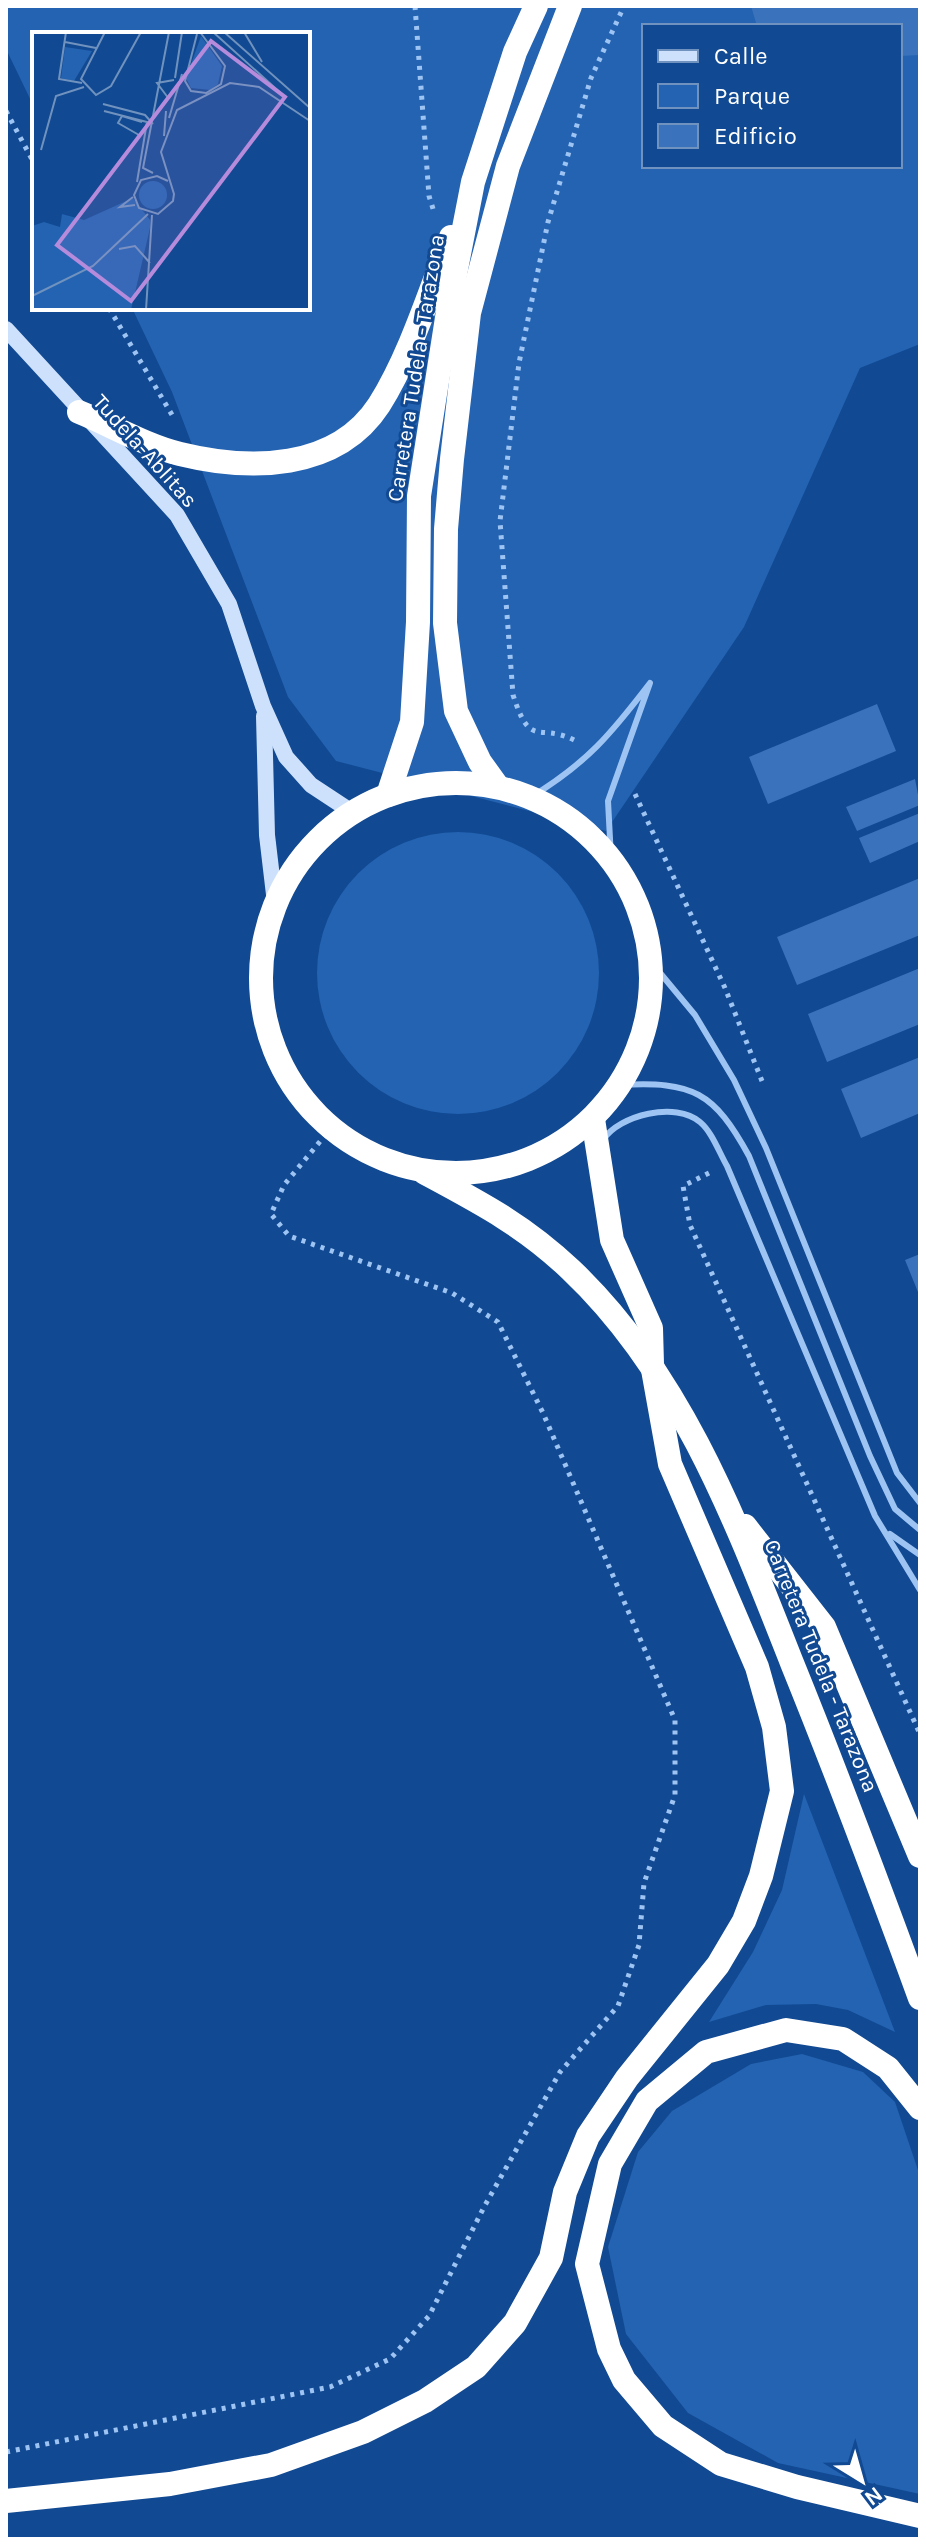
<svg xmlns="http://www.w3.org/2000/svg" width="926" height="2545" viewBox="0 0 926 2545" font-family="Karla,sans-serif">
<rect width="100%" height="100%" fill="#114992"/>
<g fill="#2363b2" fill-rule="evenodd">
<path d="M6 6H920V344L860 368 744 627 606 831 336 761 288 697 172 392 132 308H308V34H34V107L6 49ZM644 26H900V166H644Z"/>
<circle cx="458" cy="973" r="141"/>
<polygon points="804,1794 895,2032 848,2010 816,2004 766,2005 709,2022 753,1952 782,1890"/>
<polygon points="802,2054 863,2072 895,2102 920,2176 920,2494 778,2463 688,2413 626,2334 608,2247 638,2152 672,2111 751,2064"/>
</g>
<g fill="#3a73bb">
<polygon points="751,6 920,6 920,55 900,56 900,26 757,26"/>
<polygon points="877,704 896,751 768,804 749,757"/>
<polygon points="915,779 920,805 857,831 846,807"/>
<polygon points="920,813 920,841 870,863 859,838"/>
<polygon points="920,878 920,935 797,985 777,937"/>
<polygon points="920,968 920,1024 827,1062 808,1014"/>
<polygon points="920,1057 920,1113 861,1138 841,1089"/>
<polygon points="920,1254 920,1297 905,1260"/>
</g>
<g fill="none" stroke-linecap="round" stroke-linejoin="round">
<g stroke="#9ec4f3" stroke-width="5" stroke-dasharray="4 6" stroke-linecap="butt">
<polyline points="415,6 429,196 434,212"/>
<polyline points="6,111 34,163"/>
<polyline points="109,308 175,420"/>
<path d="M574 740C537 722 531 750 513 695L500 521 519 363 548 222 591 78 624 6"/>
<polyline points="635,794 725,988 762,1081"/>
<polyline points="709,1173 683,1186 690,1225 920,1734"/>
<polyline points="6,2452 330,2387 390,2359 429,2316 484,2207 560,2072 618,2006 639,1945 644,1883 675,1795 675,1720 543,1413 498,1322 452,1293 289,1236 271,1214 284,1185 332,1127"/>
</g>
<g stroke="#9ec4f3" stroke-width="6">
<path d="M531 797C587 763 611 734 650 683L608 801 611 858"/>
<polyline points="651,962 695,1015 734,1080 766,1148 897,1473 920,1503"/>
<path d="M620 1085C693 1081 714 1092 749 1156L870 1456 895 1509 920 1530"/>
<path d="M603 1140C619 1115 676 1101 700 1122 712 1132 719 1152 727 1166L875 1516 920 1590"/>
<polyline points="890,1534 920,1555"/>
</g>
<g stroke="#cde1fc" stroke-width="16">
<polyline points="6,329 177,515 229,604 263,706 286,757 311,785 352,812"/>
<polyline points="264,716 267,835 275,903"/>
</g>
<g stroke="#fff" stroke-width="24">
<path d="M79 412C111 425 146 446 180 454 249 471 336 471 379 405 410 356 430 291 451 237"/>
<circle cx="456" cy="978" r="195"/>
<polyline points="498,787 480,762 456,711 445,623 446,529 452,459 469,313 508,166 570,6"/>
<polyline points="388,795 412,722 418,622 419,496 449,305 473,182 515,52 536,6"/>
<path d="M425 1173C481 1203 525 1226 571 1270 682 1375 737 1524 792 1663 837 1774 879 1886 920 1998"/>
<polyline points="745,1526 824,1627 920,1856"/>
<polyline points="920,2108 888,2068 843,2039 786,2030 706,2052 647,2101 610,2164 587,2264 609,2349 624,2380 663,2426 721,2464 797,2487 920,2516"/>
<polyline points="6,2501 170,2484 271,2465 363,2432 425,2401 476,2367 515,2323 551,2258 565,2192 588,2136 627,2078 718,1965 744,1921 761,1876 782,1791 774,1727 757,1667 670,1464 652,1364 651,1328 612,1240 593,1119"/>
</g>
</g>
<g text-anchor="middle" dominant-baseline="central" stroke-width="6" stroke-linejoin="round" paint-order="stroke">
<g font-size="22" fill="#fff" stroke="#114992">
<text transform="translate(416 368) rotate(-81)">Carretera Tudela - Tarazona</text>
<text transform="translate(145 451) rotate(48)">Tudela-Ablitas</text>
<text transform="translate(821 1666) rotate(68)">Carretera Tudela - Tarazona</text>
</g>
</g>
<g transform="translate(32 32)">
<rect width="278" height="278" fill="#114992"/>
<path d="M169 4 190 34 186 52 178 58 159 56 154 46ZM33 15 60 19 42 49 29 46ZM107 163a14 14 0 1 1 28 0a14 14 0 1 1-28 0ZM101 166 118 188V196L99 278H0V194L12 190 28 195 30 182 52 188Z" fill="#2363b2"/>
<path fill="none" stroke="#7092be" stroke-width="2" d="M34 0 27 47 50 51M73 0 49 47 64 63 79 54 109 0M181 0 252 64M192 0 278 76M212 0 230 30M165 2 153 49 159 59 174 61 189 52 193 34 168 0M33 10 64 16M143 46 150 0M137 67 125 51 142 48M71 72 113 83 121 92M72 79 115 90 105 150M137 86 150 42M107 103 86 91 90 84 110 90M132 104 134 79M9 118 24 64 52 55M121 141 111 136 137 0M136 149 125 144 109 148 102 163 107 176 126 182 141 169 142 162 129 120 145 78 198 51 227 55 278 89M101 165 88 175 103 173M87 217 103 214 118 231M0 264 61 234 116 182M114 278 120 183"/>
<path fill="#b68bdc" fill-opacity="0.15" stroke="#b68bdc" stroke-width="4" d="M179 9 253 65 99 269 25 213Z"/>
<rect width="278" height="278" fill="none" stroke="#fff" stroke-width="4"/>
</g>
<rect width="926" height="2545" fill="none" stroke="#ffffff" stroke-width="16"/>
<rect x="642" y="24" width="260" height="144" fill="#114992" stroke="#7092be" stroke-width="2"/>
<rect x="658" y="50" width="40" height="12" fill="#cde1fc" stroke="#7092be" stroke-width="2"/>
<text x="714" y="64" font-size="24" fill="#ffffff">Calle</text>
<rect x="658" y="84" width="40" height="24" fill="#2363b2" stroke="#7092be" stroke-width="2"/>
<text x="714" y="104" font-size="24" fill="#ffffff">Parque</text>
<rect x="658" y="124" width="40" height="24" fill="#3a73bb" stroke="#7092be" stroke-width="2"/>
<text x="714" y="144" font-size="24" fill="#ffffff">Edificio</text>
<g transform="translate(862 2481) rotate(143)" stroke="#114992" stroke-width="6" paint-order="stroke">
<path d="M0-6L14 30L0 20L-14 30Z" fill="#ffffff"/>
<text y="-12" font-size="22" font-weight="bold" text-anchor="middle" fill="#ffffff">N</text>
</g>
</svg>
